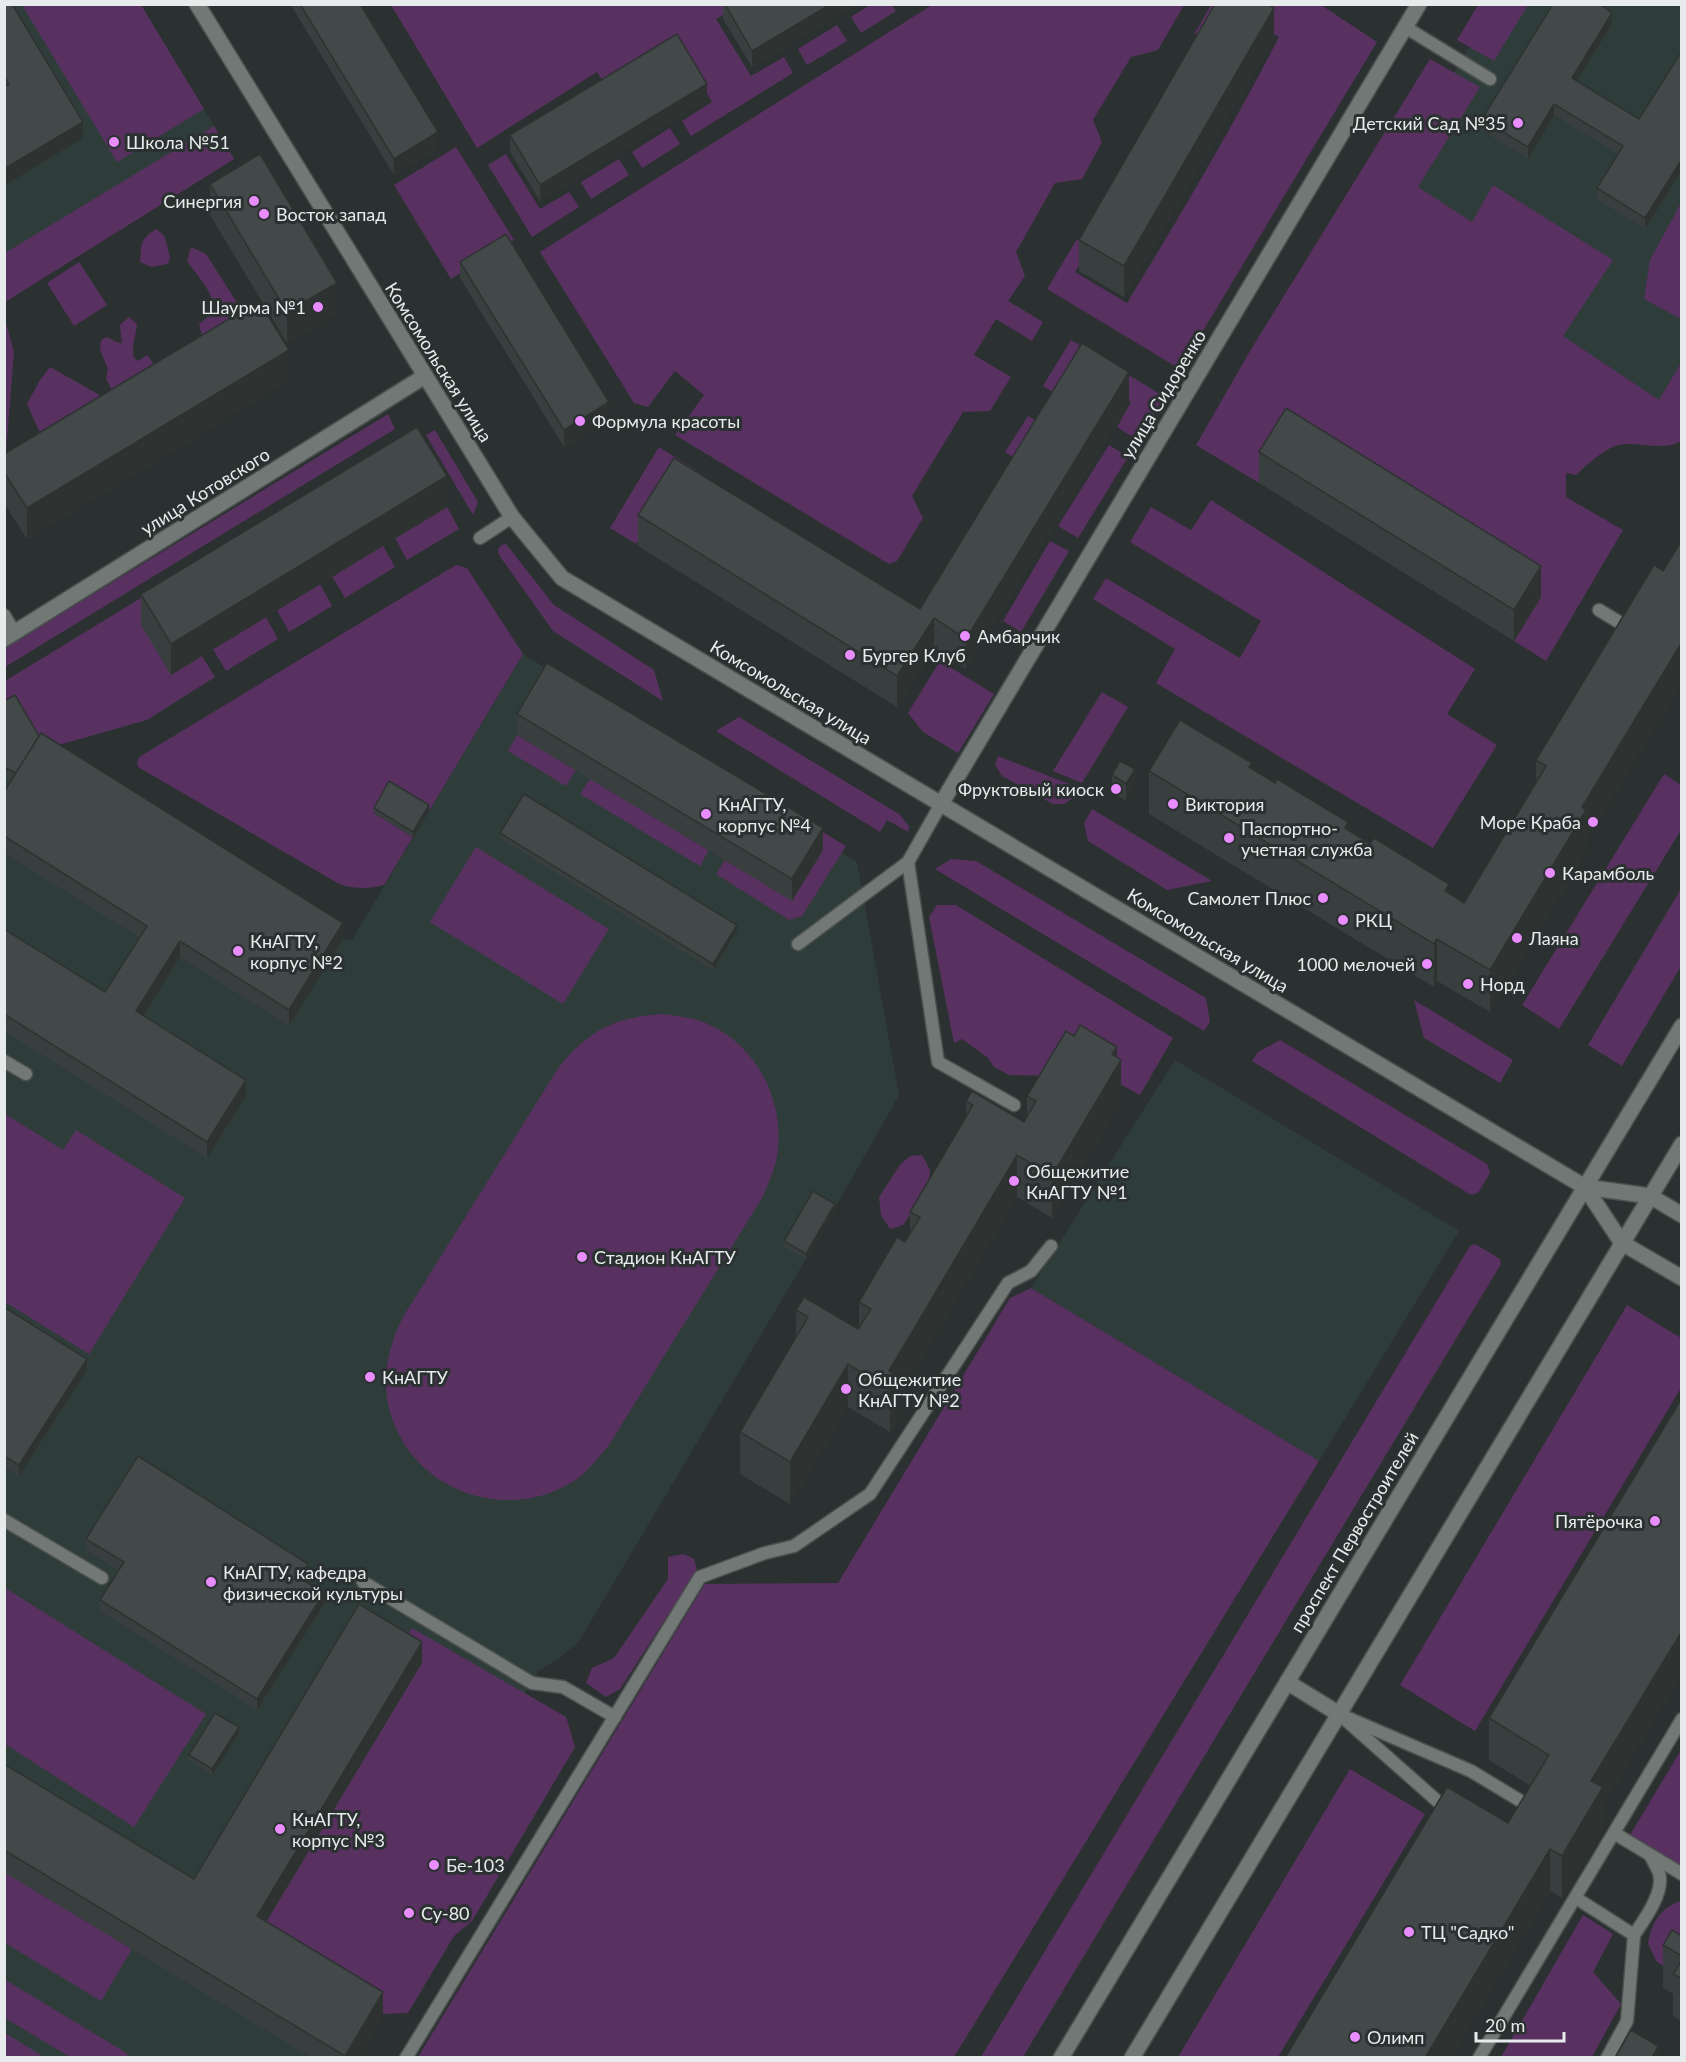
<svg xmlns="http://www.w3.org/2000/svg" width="1686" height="2062" viewBox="0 0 1686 2062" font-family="Lato,sans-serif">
<rect width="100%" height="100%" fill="#2b3130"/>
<g fill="#2f3d3a">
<polygon points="5,5 141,5 234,159 5,302"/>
<polygon points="1495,5 1681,5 1681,363 1642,429 1329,278"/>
<polygon points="523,654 857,862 899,1095 806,1259 579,1641 562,1656 539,1671 525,1693 383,2014 357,2057 5,2058 5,712 41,750 343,939 352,940"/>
<polygon points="1175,1060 1459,1231 1319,1461 1031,1288"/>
</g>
<g fill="#583161">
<polygon points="22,5 141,5 204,109 117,162"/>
<polygon points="391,5 741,5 716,19 751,76 784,57 793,73 691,136 682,121 712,102 680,44 607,88 597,72 477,148"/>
<polygon points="870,5 892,5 896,11 861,33 851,17"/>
<polygon points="932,5 1184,5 1158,50 1131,57 1093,120 1102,142 1082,179 1055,183 1016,252 1025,276 1008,301 1043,322 1032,341 996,319 974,355 1011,377 990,411 963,412 912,496 923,518 897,561 889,564 675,435 704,395 675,371 648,407 634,403 540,252"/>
<path d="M1211 5H1321L1377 42 1180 369 1047 289 1077 239 1090 247 1075 272 1127 303C1180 216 1232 128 1279 37L1226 7 1208 39 1195 33Z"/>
<polygon points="1478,5 1528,5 1494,61 1457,40"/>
<polygon points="837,25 847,41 807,65 798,49"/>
<path d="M1430 59 1480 87 1418 187 1472 222 1493 185 1613 260 1563 336 1659 400 1681 363V441C1661 453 1633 439 1615 446 1600 452 1587 465 1576 475L1566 473V497L1623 530 1546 661 1514 641 1541 597 1286 439 1259 483 1196 445 1253 346Z"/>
<polygon points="214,126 234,159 5,302 5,253"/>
<polygon points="670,128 680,144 642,168 632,152"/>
<polygon points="456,147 514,240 451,279 394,185"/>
<polygon points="506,154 540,209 569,192 579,207 532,237 488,165"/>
<polygon points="619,159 629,175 591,199 581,182"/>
<polygon points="1681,203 1681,319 1644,299 1650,260"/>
<path d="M157 229 165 237 170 258 168 264 151 267 140 262C141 245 141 237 157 229Z"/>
<path d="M191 247 206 254 241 309V317L202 336 199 324C229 305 201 282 187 261Z"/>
<polygon points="79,262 107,305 74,326 47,283"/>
<polygon points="4,316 14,352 5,463 4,463"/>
<path d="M129 317 137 324C136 336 131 347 134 358L138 361 147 355 153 363 154 372 112 390 106 379 108 369 100 350 101 340 107 337 116 342 122 343 120 325Z"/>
<polygon points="1071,340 1165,397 1139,441 1117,427 1131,402 1082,372 1065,400 1043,386"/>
<polygon points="50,367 98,394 103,403 50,435 39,431 27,404 40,380"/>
<polygon points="388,414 395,429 5,667 5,648"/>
<polygon points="1028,416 1047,427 1024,464 1005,452"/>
<polygon points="435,430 478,502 473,515 426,435"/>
<polygon points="1109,445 1128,457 1078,538 1058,526"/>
<polygon points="659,447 705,476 691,498 672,486 636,544 610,528"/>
<polygon points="367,460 142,625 171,674 202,656 215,677 147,720 41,750 5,712 5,681"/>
<polygon points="1211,500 1475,669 1447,714 1497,745 1433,848 1156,683 1175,649 1093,599 1106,578 1240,658 1261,621 1130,542 1151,507 1191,530"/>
<polygon points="447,507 459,529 407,560 395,538"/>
<polygon points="1050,541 1069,551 1021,632 1003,621"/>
<polygon points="506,544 554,605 654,670 663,701 553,631 499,555 498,550 501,545"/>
<polygon points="383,546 395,567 345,598 332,576"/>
<path d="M456 565 467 568 523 654 429 811 374 813 413 837 384 885C369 889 357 889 341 885L138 767 137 763 139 757Z"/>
<polygon points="320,584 332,606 289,632 277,610"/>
<polygon points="266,617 278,639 226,671 213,649"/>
<polygon points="940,661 994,694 958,753 923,732 908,713"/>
<polygon points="1102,692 1128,707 1082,783 1053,771"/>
<polygon points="739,717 899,814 909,826 908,832 887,820 880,832 716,731"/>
<polygon points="517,735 576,770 566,786 508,751"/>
<polygon points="998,756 1079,788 1073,798 1064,804 1053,804 1002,776 995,765"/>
<polygon points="709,764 846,846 802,916 789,920 716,874 725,860"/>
<polygon points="1664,774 1681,785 1681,830 1559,1029 1522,1005"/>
<polygon points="590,779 709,850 700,866 580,794"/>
<polygon points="1092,809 1212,881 1167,890 1088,841 1084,823"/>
<polygon points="476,847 609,929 563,1004 430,922"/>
<polygon points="951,859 976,861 1206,998 1210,1022 1204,1031 935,869"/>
<polygon points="1681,889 1681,966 1622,1066 1588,1045"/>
<polygon points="937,905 956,905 1173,1038 1140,1095 1096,1071 1053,1076 1009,1075 994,1067 988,1058 962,1039 954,1043 929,917"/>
<polygon points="1414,1000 1513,1060 1500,1083 1424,1038"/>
<path d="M662 1014C679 1016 696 1018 712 1026 758 1049 783 1099 778 1150 776 1167 769 1182 762 1198L609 1445C598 1458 588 1472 574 1481 506 1524 414 1491 391 1415 380 1381 388 1347 403 1317L557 1070C587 1031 614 1017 662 1014Z"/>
<polygon points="1280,1040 1487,1164 1490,1173 1478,1193 1471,1195 1252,1061 1258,1052"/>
<polygon points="5,1114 63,1150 76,1130 185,1198 89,1354 5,1302"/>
<polygon points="922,1155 930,1170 928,1188 903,1225 890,1229 881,1215 879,1197 900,1165 910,1156"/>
<polygon points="1475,1244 1500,1259 1501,1264 1023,2057 981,2057 1470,1246"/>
<polygon points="1031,1288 1319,1461 954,2057 418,2057 705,1584 838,1583 1010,1298"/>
<polygon points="1627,1305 1681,1338 1681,1388 1475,1731 1400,1685"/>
<polygon points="684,1554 694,1559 697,1570 620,1689 606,1697 586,1683 592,1668 614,1658 668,1579 668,1557"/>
<polygon points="5,1588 206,1714 134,1827 5,1744"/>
<polygon points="412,1628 566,1717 575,1747 472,1921 454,1936 408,2013 383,2014 257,1937 421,1664 399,1650"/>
<polygon points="1681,1750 1681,1866 1630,1835"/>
<polygon points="1350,1769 1425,1814 1278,2057 1178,2057"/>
<polygon points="4,1872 132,1949 101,2001 5,1943"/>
<path d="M1681 1901V1978L1656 1961 1648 1943C1652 1922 1660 1908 1681 1901Z"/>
<polygon points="1583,1915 1613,1934 1593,1972 1621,2004 1592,2057 1501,2057"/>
<polygon points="4,1979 128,2054 126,2057 70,2057 5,2018"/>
<polygon points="5,2033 44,2057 5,2057"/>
</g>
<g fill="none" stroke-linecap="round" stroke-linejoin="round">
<defs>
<g id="lane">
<polyline points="1405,27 1490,79"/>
<polyline points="480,538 512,517"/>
<polyline points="1599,610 1632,630"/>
<polyline points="4,615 15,633"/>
<polyline points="908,862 938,1062 1014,1105"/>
<polyline points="798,944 908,862 941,804"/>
<polyline points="4,1061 26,1074"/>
<polyline points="4,1520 102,1578"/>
<polyline points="363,1582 532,1683 563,1687 615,1717"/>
<polyline points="1339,1714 1444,1807 1452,1810"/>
<polyline points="1348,1718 1471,1771 1534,1809"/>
<polyline points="1614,1833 1682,1874"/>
<path d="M1576 1898 1634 1935C1644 1920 1665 1892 1659 1873 1657 1867 1653 1861 1650 1855"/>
<polyline points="406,2058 700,1577 765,1553 794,1546 870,1494 1008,1283 1031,1271 1051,1246"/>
<polyline points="1479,2058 1682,1719"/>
<polyline points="1607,2058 1627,2021 1634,1935"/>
</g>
<g id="street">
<polyline points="512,517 562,578 941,804 1419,4"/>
<polyline points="4,639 425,376"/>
</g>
<g id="secondary">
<polyline points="197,4 512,517"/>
<polyline points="941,804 1585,1187 1650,1196 1682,1215"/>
<polyline points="1585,1187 1622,1243 1682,1278"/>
<polyline points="1287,1682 1339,1714"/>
<polyline points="1061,2058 1682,1026"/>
<polyline points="1132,2058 1682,1144"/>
</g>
</defs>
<use href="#lane" stroke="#4b504f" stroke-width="15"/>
<use href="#street" stroke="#4b504f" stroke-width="18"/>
<use href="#secondary" stroke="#4b504f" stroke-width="18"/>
<use href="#lane" stroke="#717876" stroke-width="12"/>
<use href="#street" stroke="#717876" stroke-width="15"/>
<use href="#secondary" stroke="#717876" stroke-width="15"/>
</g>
<g fill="#393f3e">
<polygon points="4,4 83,138 4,186"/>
<polygon points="292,4 360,4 438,148 394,175 292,7"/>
<polygon points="723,4 858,4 752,67 723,19"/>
<polygon points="1612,24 1577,81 1639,119 1682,51 1682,170 1645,229 1597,199 1597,188 1618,154 1554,115 1528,159 1482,130 1482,119"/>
<polygon points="1274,39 1124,297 1079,271 1079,240"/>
<polygon points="707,100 540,201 510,152 510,135"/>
<polygon points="210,184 337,313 287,343 210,215"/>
<polygon points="460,262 609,419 564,447 460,278"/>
<polygon points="289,381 27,539 4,503 4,454"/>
<polygon points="1129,403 966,669 934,649 897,707 638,546 638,515 920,609"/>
<polygon points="1259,452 1541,597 1514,641 1259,483"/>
<polygon points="447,507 171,675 141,625 141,594"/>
<polygon points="1654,565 1586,842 1586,852 1490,1012 1437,981 1434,987 1149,814 1149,771 1252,769 1464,903 1536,783 1536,760"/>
<polygon points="4,701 39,736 343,939 289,1026 180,957 144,1016 246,1096 207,1158 4,1031 4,929 105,992 139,937 4,853 4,792 11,782 4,778"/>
<polygon points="517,714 823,850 792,901 517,735"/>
<polygon points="1112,775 1135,786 1126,801 1112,792"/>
<polygon points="374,808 429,811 413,837 374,813"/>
<polygon points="500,833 737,931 713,970 500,838"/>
<polygon points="1074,1036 1117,1057 1121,1102 1052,1218 1017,1197 898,1397 898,1418 890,1432 848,1407 790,1504 740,1474 740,1432 796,1337 796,1310 858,1329 859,1328 859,1302 905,1242 910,1234 910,1212 966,1117 966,1101 1024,1122 1027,1117 1027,1096"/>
<polygon points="835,1210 806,1259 784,1247 784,1241"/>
<polygon points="4,1307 87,1370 19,1476 4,1467"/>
<polygon points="1682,1398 1682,1673 1603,1804 1603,1830 1572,1881 1562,1898 1550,1891 1450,2058 1285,2058 1508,1823 1531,1786 1489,1760 1489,1718"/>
<polygon points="86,1539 308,1576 305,1581 324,1604 257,1710 100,1611 100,1600 119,1570 86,1550"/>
<polygon points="422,1663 266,1922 383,2014 357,2058 312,2058 4,1872 4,1764 194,1879"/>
<polygon points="239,1733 212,1775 189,1760 189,1755"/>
<polygon points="1682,1936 1682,2021 1673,2016 1673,1994 1663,1988 1663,1945"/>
</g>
<g fill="#2e3332">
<polygon points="831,4 858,4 752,67 752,51"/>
<polygon points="1274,8 1274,39 1124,297 1124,266"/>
<polygon points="1612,13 1612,24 1572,89 1572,78"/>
<polygon points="707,84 707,100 540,201 540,185"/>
<polygon points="1554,104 1554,115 1528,159 1528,147"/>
<polygon points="83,122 83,138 4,186 4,169"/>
<polygon points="438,132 438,148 394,175 394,159"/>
<polygon points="1682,159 1682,170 1645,229 1645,218"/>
<polygon points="337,283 337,313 287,343 287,312"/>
<polygon points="289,350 289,381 27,539 27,508"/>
<polygon points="1129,372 1129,403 966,669 966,639"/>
<polygon points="609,402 609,419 564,447 564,430"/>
<polygon points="447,476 447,507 171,675 171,644"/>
<polygon points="1541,566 1541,597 1514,641 1514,610"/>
<polygon points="934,618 934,649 897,707 897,676"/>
<polygon points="1682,642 1682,684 1586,842 1586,852 1490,1012 1490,970 1582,807"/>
<polygon points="1135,769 1135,786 1126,801 1126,784"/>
<polygon points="429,805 429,811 413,837 413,832"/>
<polygon points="823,828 823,850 792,901 792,879"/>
<polygon points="1449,884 1449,926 1445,891"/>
<polygon points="343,923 343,939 289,1026 289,1010"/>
<polygon points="737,925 737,931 713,970 713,964"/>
<polygon points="1437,939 1437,981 1434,987 1434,944"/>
<polygon points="180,941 180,957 136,1028 136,1011"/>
<polygon points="1117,1047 1117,1067 1121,1060 1121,1102 1052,1218 1052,1176"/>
<polygon points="246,1080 246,1096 207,1158 207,1142"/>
<polygon points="1017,1155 1017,1197 898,1397 898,1418 890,1432 890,1390 889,1371"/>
<polygon points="835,1204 835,1210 806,1259 806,1254"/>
<polygon points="87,1359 87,1370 19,1476 19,1465"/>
<polygon points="848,1364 848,1407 790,1504 790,1462"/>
<polygon points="308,1564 308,1576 300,1589 300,1578"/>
<polygon points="324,1593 324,1604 257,1710 257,1699"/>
<polygon points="1682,1631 1682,1673 1603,1804 1603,1830 1562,1898 1562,1856 1591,1781"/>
<polygon points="422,1642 422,1663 257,1937 257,1916"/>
<polygon points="239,1727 239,1733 212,1775 212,1769"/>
<polygon points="1550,1849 1550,1891 1450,2058 1425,2058"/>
<polygon points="383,1992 383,2014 357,2058 345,2058"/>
<polygon points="1658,2046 1658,2058 1652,2058"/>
</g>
<g fill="#424948" stroke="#2e3332" stroke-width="1.5">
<polygon points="4,4 12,4 83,122 4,169 4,87 9,84 4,76"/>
<polygon points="300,4 360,4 438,132 394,159"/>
<polygon points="725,4 831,4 752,51"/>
<polygon points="1215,4 1267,4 1274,8 1124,266 1079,240"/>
<polygon points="1553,4 1599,4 1612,13 1572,78 1639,119 1682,51 1682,159 1645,218 1597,188 1623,146 1554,104 1528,147 1482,119"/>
<polygon points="677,34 707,84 540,185 510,135"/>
<polygon points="260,154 337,283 287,312 210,184"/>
<polygon points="506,234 609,402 564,430 460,262"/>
<polygon points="259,301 289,350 27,508 4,472 4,454"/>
<polygon points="1082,343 1129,372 966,639 934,618 897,676 638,515 674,458 920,609"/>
<polygon points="1286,408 1541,566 1514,610 1259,452"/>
<polygon points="417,427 447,476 171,644 141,594"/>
<polygon points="1682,540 1682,642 1582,807 1586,810 1490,970 1437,939 1434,944 1149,771 1180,720 1252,763 1249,767 1275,783 1277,779 1348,822 1345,828 1370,844 1374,838 1449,884 1445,891 1464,903 1546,766 1536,760 1654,565 1663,571"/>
<polygon points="547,663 823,828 792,879 517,714"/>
<polygon points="15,695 39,736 16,773 4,767 4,701"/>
<polygon points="41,733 343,923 289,1010 180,941 136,1011 246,1080 207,1142 4,1014 4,929 105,992 147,926 4,836 4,792"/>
<polygon points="1120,761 1135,769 1126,784 1112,775"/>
<polygon points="389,781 429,805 413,832 374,808"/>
<polygon points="524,794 737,925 713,964 500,833"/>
<polygon points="1080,1025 1117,1047 1112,1054 1121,1060 1052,1176 1017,1155 889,1371 898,1376 890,1390 848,1364 790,1462 740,1432 808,1317 796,1310 804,1297 858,1329 871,1309 859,1302 897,1237 905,1242 920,1217 910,1212 973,1105 966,1101 972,1091 1024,1122 1036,1101 1027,1096 1066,1031 1074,1036"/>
<polygon points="813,1191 835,1204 806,1254 784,1241"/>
<polygon points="4,1307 87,1359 19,1465 4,1456"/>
<polygon points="1682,1398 1682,1631 1591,1781 1603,1787 1572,1839 1562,1856 1550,1849 1425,2058 1285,2058 1447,1787 1508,1823 1549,1755 1489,1718"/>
<polygon points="138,1456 308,1564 300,1578 324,1593 257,1699 100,1600 124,1562 86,1539"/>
<polygon points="359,1604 422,1642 257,1916 383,1992 345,2056 4,1850 4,1764 194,1879"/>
<polygon points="215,1713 239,1727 212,1769 189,1755"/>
<polygon points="1672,1930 1682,1936 1682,1956 1663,1945"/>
<polygon points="1682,1960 1682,1979 1673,1974"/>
<polygon points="1631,2030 1658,2046 1652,2058 1615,2058"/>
</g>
<g fill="#e98dfe" stroke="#2b3130" stroke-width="2">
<circle cx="1518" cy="123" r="6"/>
<circle cx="114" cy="142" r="6"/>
<circle cx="254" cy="201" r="6"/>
<circle cx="264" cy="214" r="6"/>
<circle cx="318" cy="307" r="6"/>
<circle cx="580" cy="421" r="6"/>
<circle cx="965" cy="636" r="6"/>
<circle cx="850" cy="655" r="6"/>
<circle cx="1116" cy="789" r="6"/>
<circle cx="1173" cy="804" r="6"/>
<circle cx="706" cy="814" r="6"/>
<circle cx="1593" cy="822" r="6"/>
<circle cx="1229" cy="838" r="6"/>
<circle cx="1550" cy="873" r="6"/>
<circle cx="1323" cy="898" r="6"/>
<circle cx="1343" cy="920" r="6"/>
<circle cx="1517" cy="938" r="6"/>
<circle cx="238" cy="951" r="6"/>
<circle cx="1427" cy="964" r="6"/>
<circle cx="1468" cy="984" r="6"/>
<circle cx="1014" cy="1181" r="6"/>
<circle cx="582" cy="1257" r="6"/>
<circle cx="370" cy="1377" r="6"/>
<circle cx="846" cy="1389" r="6"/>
<circle cx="1655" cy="1521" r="6"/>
<circle cx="211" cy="1582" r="6"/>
<circle cx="280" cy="1829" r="6"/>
<circle cx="434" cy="1865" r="6"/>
<circle cx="409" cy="1913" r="6"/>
<circle cx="1409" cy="1932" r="6"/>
<circle cx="1355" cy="2037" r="6"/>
</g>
<g text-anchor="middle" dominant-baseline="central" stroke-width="6" stroke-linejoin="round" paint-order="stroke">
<g font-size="18" fill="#e7ebeb" stroke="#2b3130" text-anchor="start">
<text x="1506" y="123" text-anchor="end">Детский Сад №35</text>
<text x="126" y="142">Школа №51</text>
<text x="242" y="201" text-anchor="end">Синергия</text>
<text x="276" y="214">Восток запад</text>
<text x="306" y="307" text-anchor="end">Шаурма №1</text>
<text x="592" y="421">Формула красоты</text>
<text x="977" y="636">Амбарчик</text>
<text x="862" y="655">Бургер Клуб</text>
<text x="1104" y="789" text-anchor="end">Фруктовый киоск</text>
<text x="718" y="804">КнАГТУ,<tspan x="718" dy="21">корпус №4</tspan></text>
<text x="1185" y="804">Виктория</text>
<text x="1581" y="822" text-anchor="end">Море Краба</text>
<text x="1241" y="828">Паспортно-<tspan x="1241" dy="21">учетная служба</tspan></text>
<text x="1562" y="873">Карамболь</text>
<text x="1311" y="898" text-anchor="end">Самолет Плюс</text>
<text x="1355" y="920">РКЦ</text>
<text x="1529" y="938">Лаяна</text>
<text x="250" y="941">КнАГТУ,<tspan x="250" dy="21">корпус №2</tspan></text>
<text x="1415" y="964" text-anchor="end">1000 мелочей</text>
<text x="1480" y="984">Норд</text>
<text x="1026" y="1171">Общежитие<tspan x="1026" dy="21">КнАГТУ №1</tspan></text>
<text x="594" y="1257">Стадион КнАГТУ</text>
<text x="382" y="1377">КнАГТУ</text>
<text x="858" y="1379">Общежитие<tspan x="858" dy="21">КнАГТУ №2</tspan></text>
<text x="1643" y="1521" text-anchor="end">Пятёрочка</text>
<text x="223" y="1572">КнАГТУ, кафедра<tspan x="223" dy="21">физической культуры</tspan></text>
<text x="292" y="1819">КнАГТУ,<tspan x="292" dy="21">корпус №3</tspan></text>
<text x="446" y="1865">Бе-103</text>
<text x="421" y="1913">Су-80</text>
<text x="1421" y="1932">ТЦ "Садко"</text>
<text x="1367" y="2037">Олимп</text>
</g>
<g font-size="18" fill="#e7ebeb" stroke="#2b3130">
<text transform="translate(439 362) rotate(58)">Комсомольская улица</text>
<text transform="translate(1163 394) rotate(-59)">улица Сидоренко</text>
<text transform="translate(205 491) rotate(-32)">улица Котовского</text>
<text transform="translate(791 692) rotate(31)">Комсомольская улица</text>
<text transform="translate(1208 940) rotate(31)">Комсомольская улица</text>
<text transform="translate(1354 1532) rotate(-59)">проспект Первостроителей</text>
</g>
</g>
<rect width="1686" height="2062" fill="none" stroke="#e7ebeb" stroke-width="12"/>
<path d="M1476 2032v9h88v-9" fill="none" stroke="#e7ebeb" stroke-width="3"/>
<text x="1485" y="2032" font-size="18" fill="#e7ebeb" stroke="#2b3130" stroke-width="4.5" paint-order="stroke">20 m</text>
</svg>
